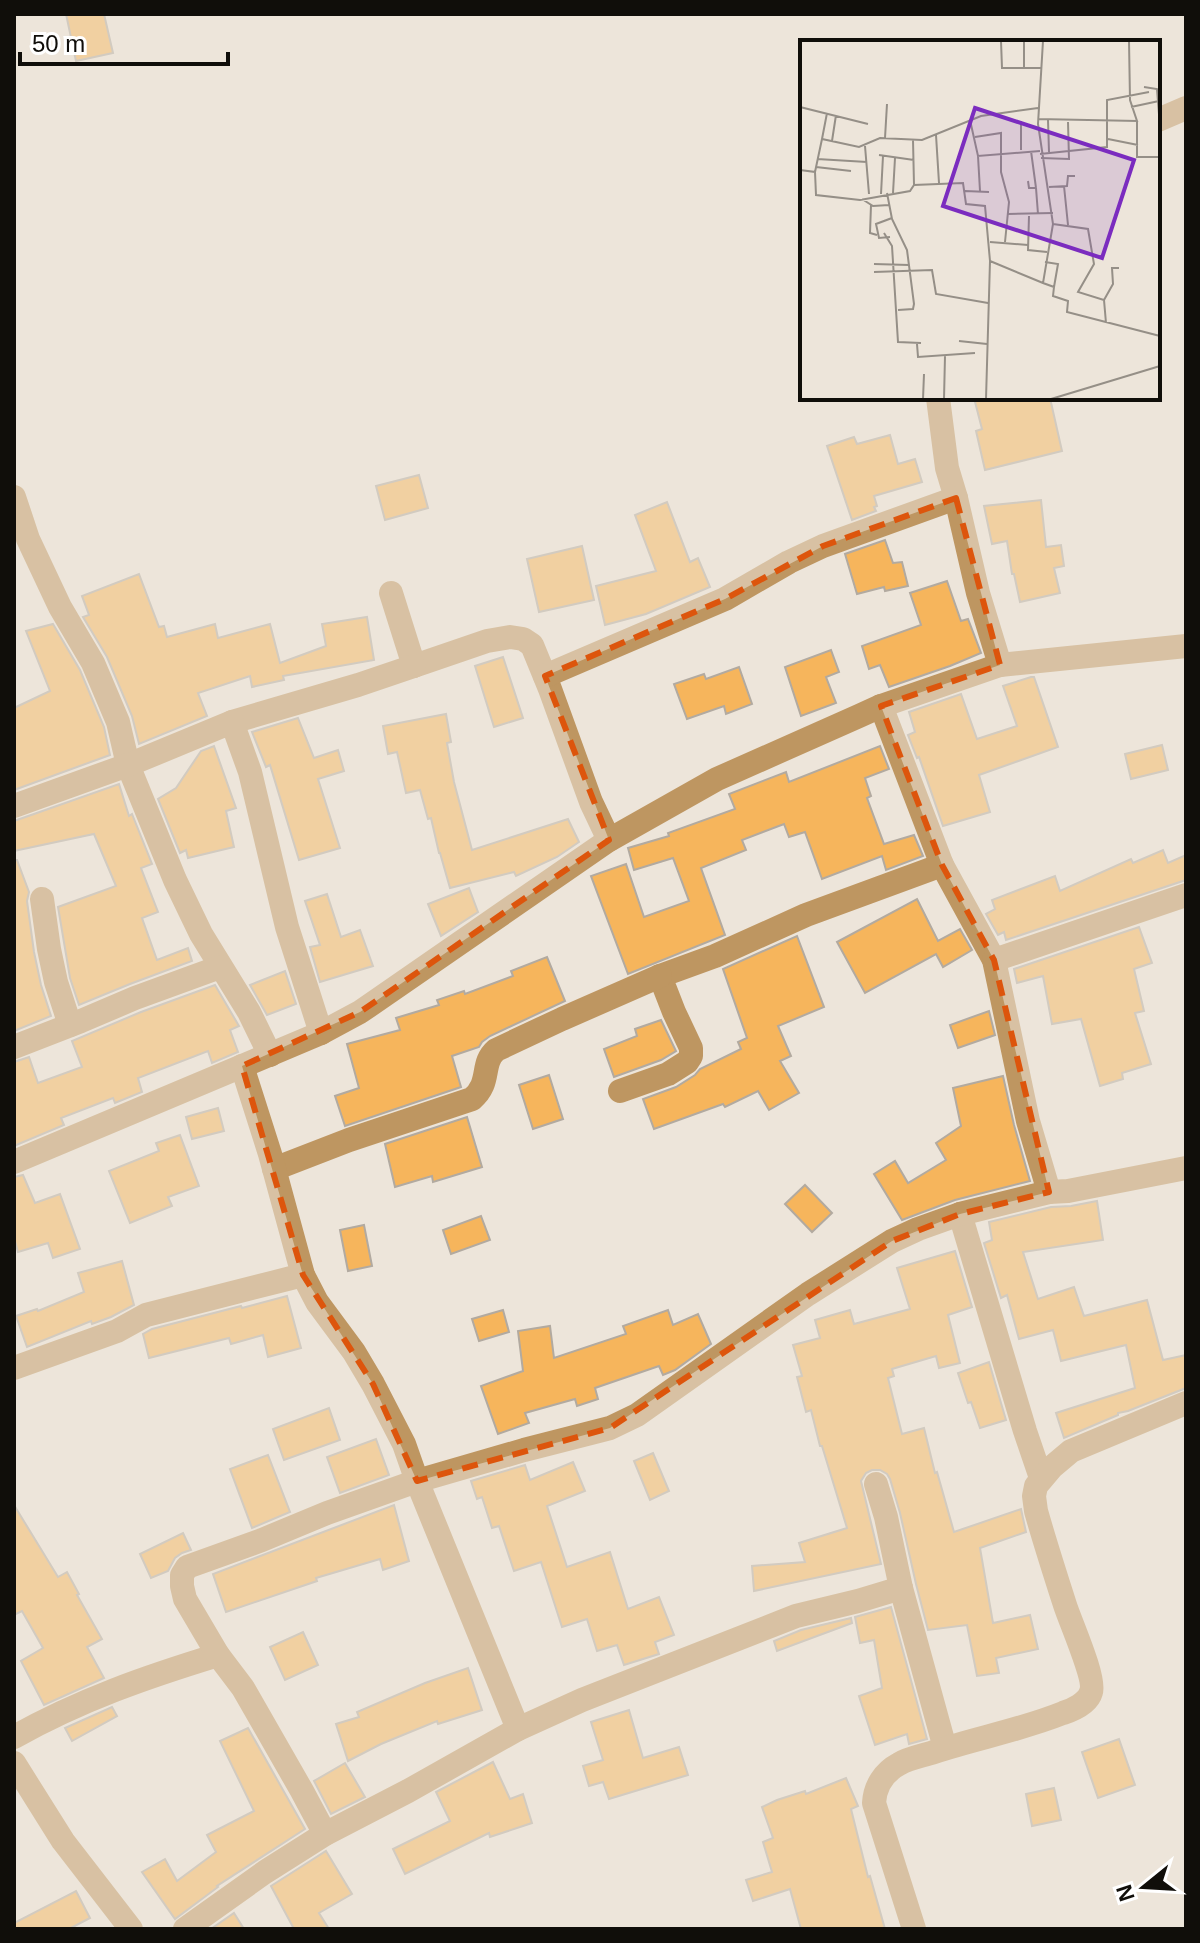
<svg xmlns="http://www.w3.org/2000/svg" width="1200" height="1943" viewBox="0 0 1200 1943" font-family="Arial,sans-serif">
<rect width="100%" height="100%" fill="#ede5da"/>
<g fill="#f6b55c" stroke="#b2aaa0" stroke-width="2">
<polygon points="66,14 104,14 113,53 76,61"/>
<polygon points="974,398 1050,398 1062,451 985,470 976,431 982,429"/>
<polygon points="890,435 898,464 915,459 922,482 874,496 877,506 874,507 876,511 852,520 827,446 854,437 857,444"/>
<polygon points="419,475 428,508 385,520 376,486"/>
<polygon points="1041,500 1046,547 1061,545 1064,566 1054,568 1060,593 1020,602 1014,574 1012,574 1007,541 992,544 984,506"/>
<polygon points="667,502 690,562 698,558 710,587 646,614 605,625 596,586 656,571 635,515"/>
<polygon points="885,540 893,563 902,562 908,586 885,591 884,587 857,594 845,554"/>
<polygon points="582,546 594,600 539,612 527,559"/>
<polygon points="139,574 159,627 164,626 167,637 215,624 218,638 270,624 280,663 326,646 322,624 367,617 374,660 283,676 284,680 252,687 250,676 198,693 207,716 139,744 132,716 107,657 83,617 89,615 82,596"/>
<polygon points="947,581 961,621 968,619 981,653 950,666 889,687 880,665 869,669 862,646 921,625 910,593"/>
<polygon points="53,624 80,670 104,727 110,755 14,790 14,708 50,691 26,631"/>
<polygon points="831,650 839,672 826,677 836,703 801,716 785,667"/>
<polygon points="503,657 523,718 494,727 475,666"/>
<polygon points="739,667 752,704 726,714 724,706 687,719 674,684 704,674 706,679"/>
<polygon points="1031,677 1034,677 1058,747 979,775 990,812 943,826 919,757 917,758 908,735 915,732 909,712 961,694 977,739 1017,726 1003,686"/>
<polygon points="446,714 451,742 447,743 454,782 472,850 568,819 579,842 557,857 516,876 514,872 450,888 440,853 439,853 431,818 428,819 420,790 406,793 397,752 388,754 383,726"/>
<polygon points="298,718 314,758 338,750 344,771 318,779 340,848 299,860 270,765 266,767 252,732"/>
<polygon points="1162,745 1168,770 1131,779 1125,754"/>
<polygon points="214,746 236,808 226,811 234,847 188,858 186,850 180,853 158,799 176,788 201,751"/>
<polygon points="880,746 889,769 865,778 871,796 867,798 884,844 914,835 923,856 886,870 882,856 822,879 805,832 789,837 784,824 742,840 746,850 701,868 725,935 628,974 591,876 626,864 644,917 689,901 673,858 634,870 628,848 669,836 668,833 735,809 729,794 786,772 789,782"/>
<polygon points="119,784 129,816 132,814 152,864 141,868 158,912 142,918 157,960 188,948 192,961 130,984 79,1005 70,978 58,907 116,886 94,834 14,851 14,821"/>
<polygon points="1163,850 1168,863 1186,855 1186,880 1006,940 1004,932 998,935 986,914 995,909 992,900 1055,876 1060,891 1131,859 1133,863"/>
<polygon points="14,860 17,860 29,892 27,901 34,952 41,985 51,1016 14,1031"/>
<polygon points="469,888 478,912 441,936 428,904"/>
<polygon points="327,894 341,937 360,930 373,966 320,982 310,947 320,945 305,901"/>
<polygon points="917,899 938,941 960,929 972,950 943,967 936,954 865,993 837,942"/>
<polygon points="1139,927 1152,963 1134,969 1144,1011 1135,1013 1151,1064 1122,1073 1123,1079 1100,1086 1081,1019 1052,1024 1043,976 1017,983 1014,969"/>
<polygon points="797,936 824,1007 778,1026 791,1056 780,1061 799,1093 769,1110 758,1091 725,1107 723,1104 654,1129 643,1099 676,1087 695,1075 700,1069 741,1049 738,1042 747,1038 723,969"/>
<polygon points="547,957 565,1001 490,1036 482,1042 479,1047 452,1056 461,1087 345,1126 335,1096 359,1088 347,1044 400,1030 396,1018 439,1005 437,1000 464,991 465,994 513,976 511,971"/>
<polygon points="285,971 296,1004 267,1015 250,985"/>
<polygon points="215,985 239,1026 230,1030 238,1052 212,1063 208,1051 138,1078 142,1092 115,1103 113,1098 61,1118 64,1125 14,1146 14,1062 29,1057 38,1083 82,1067 72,1041 141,1012"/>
<polygon points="989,1011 995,1035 958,1048 950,1025"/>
<polygon points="661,1020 676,1051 661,1060 614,1077 604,1049 637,1036 635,1029"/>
<polygon points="549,1075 563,1119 533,1129 519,1085"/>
<polygon points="1003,1076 1014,1125 1030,1181 955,1200 902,1220 874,1174 895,1161 908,1183 946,1160 936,1143 961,1126 953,1088"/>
<polygon points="218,1108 224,1131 192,1139 186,1117"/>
<polygon points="467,1117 482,1167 433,1182 432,1176 395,1187 385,1144"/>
<polygon points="180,1135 199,1186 168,1197 172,1206 130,1223 109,1171 159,1151 156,1143"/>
<polygon points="23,1175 35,1203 60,1194 80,1249 53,1258 48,1243 18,1252 14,1238 14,1177"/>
<polygon points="805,1185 832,1213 812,1232 785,1204"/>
<polygon points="1097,1201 1103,1240 1023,1252 1038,1299 1074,1287 1084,1316 1147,1300 1163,1360 1186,1355 1186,1388 1128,1411 1118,1413 1118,1415 1064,1438 1056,1413 1135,1388 1126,1345 1061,1361 1053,1330 1019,1339 1007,1295 1001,1298 984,1243 992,1240 989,1222 1051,1207 1071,1206"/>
<polygon points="481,1216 490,1240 451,1254 443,1230"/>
<polygon points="364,1225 372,1266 348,1271 340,1230"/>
<polygon points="955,1251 972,1307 948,1315 960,1363 939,1368 936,1356 892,1369 894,1376 888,1378 902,1434 924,1428 935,1473 937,1472 954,1532 1021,1509 1026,1532 980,1548 993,1623 1030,1615 1038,1649 996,1658 999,1673 977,1676 967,1625 928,1630 916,1584 900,1513 890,1479 887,1474 880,1470 872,1470 866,1473 861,1481 881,1564 754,1591 752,1566 805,1562 799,1543 847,1528 822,1446 820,1446 811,1410 806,1412 797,1377 802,1376 793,1345 820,1338 815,1320 850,1310 854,1324 910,1309 897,1268"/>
<polygon points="122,1261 134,1305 111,1317 92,1324 91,1321 27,1347 16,1316 37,1309 38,1311 84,1292 78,1273"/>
<polygon points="287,1296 301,1348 268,1357 263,1335 231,1344 229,1338 149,1358 143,1334 152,1329 241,1306 242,1308"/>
<polygon points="503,1310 509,1332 479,1341 472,1319"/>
<polygon points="668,1310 673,1325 698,1314 711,1344 675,1370 663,1375 659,1366 595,1388 598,1399 577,1406 575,1399 525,1413 529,1423 498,1434 481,1386 523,1371 518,1331 550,1326 554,1358 626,1334 623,1326"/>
<polygon points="989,1362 1006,1420 980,1428 971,1402 968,1403 958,1373"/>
<polygon points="329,1408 340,1440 284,1460 273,1429"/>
<polygon points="376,1439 389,1475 340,1493 327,1457"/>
<polygon points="653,1453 669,1491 650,1500 634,1461"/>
<polygon points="268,1455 290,1512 252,1528 230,1469"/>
<polygon points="573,1462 585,1491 547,1506 567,1567 610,1552 628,1609 659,1597 674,1635 655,1642 659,1654 624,1665 617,1645 597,1651 587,1619 562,1627 541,1562 514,1571 499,1526 492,1528 482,1497 477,1499 471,1481 525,1465 530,1480"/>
<polygon points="14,1505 58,1577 67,1572 79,1594 77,1595 102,1639 87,1647 104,1678 44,1705 21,1661 43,1648 22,1611 14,1615"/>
<polygon points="394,1505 409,1561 383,1570 380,1559 316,1578 317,1581 226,1612 213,1574"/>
<polygon points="183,1533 191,1550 182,1553 175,1558 168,1571 151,1578 140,1554"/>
<polygon points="891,1607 927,1739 909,1744 907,1734 875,1745 859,1696 882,1688 874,1640 860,1643 855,1617"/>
<polygon points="851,1618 852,1623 777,1651 774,1641 801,1630"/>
<polygon points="303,1632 318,1665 285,1680 270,1647"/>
<polygon points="468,1668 482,1710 438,1724 437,1721 381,1744 348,1761 336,1724 359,1717 357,1712 425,1683"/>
<polygon points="112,1707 117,1716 72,1741 65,1728"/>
<polygon points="629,1710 643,1758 679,1747 688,1775 609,1799 603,1782 589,1786 583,1766 603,1760 591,1722"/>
<polygon points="248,1728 305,1829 217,1886 218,1887 175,1919 142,1872 165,1859 177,1881 216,1852 207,1835 254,1811 220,1741"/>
<polygon points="1119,1739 1135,1785 1098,1798 1082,1752"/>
<polygon points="493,1762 510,1799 523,1794 532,1823 490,1837 489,1833 405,1874 393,1849 450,1821 436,1792"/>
<polygon points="345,1763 365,1797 331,1814 314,1781"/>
<polygon points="846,1778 858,1806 851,1809 868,1877 870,1876 885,1929 801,1929 790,1889 753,1901 746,1880 772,1872 763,1842 773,1838 762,1807 777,1800 805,1791 806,1794"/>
<polygon points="1054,1788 1061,1820 1032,1826 1026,1794"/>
<polygon points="326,1851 352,1894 319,1913 329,1929 294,1929 271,1886"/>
<polygon points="76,1891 90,1918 69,1929 14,1929 14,1923"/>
<polygon points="234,1913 244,1929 211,1929"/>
</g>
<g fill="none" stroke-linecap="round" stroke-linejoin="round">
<g stroke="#be9661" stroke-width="24">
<polyline points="1158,120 1186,108"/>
<polyline points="938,398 947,468 956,498 978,593 1000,665"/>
<polyline points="14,497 28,539 60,607 93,663 118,722 128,765 175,880 201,934 249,1012 270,1055"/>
<polyline points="391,593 414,666 487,641 510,637 523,639 532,645 550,689 591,802 609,840"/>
<polyline points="545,676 725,599 789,562 823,546 956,498"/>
<polyline points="881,706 942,865 994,960 1028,1121 1049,1192"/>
<polyline points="232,722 358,685 414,666"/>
<polyline points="14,806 128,765 232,722 250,772 287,927 321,1033"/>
<polyline points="42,899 49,949 56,982 70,1025"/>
<polyline points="994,960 1186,895"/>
<polyline points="14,1047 81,1021 135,998 220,967"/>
<polyline points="620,1091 668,1074 687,1062 691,1056 691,1048 674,1012 660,976 715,956 806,915 942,865"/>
<polyline points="14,1162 321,1033 360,1012 609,840 717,779 859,716 881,706 1000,665 1186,646"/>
<path d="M274 1169 349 1140 472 1099C492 1082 480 1064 496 1050L562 1019 660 976"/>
<polyline points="960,1214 1025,1431 1041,1478"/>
<polyline points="14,1368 117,1331 146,1315 303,1275"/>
<polyline points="876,1484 886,1517 901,1588 945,1748"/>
<polyline points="518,1729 582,1700 796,1616 858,1601 901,1588"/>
<path d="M14 1737C80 1700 146 1677 218 1655"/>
<polyline points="14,1763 63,1841 131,1929"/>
<polyline points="325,1834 302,1791 243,1688 218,1655 185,1599 182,1586 182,1575 187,1567 262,1540 327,1513 417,1481 524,1450 610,1428 637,1415 808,1294 892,1241 918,1229 960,1214 1049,1192 1068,1191 1186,1168"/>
<polyline points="185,1929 265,1872 325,1834 408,1791 518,1729 417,1481 404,1444 373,1384 354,1352 317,1302 303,1275 270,1154 242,1066"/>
<path d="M914 1929 874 1803C875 1786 884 1772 899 1764 909 1758 922 1756 934 1752 976 1738 1021 1730 1063 1713 1072 1710 1088 1703 1091 1692 1096 1679 1070 1621 1065 1605 1055 1574 1045 1543 1036 1511L1034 1496 1036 1486 1052 1467 1071 1451 1186 1403"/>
</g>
</g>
<path d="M0 0H1200V1943H0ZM956 498 1000 665 881 706 942 865 994 960 1049 1192 960 1214 892 1241 610 1428 417 1481 373 1384 303 1275 242 1066 360 1012 609 840 545 676 725 599 823 546Z" fill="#ede5da" fill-opacity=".55" fill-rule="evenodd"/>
<path fill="none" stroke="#dd550c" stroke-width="6" stroke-dasharray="16 10" stroke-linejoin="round" d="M956 498 1000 665 881 706 942 865 994 960 1049 1192 960 1214 892 1241 610 1428 417 1481 373 1384 303 1275 242 1066 360 1012 609 840 545 676 725 599 823 546Z"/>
<g transform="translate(800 40)">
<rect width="360" height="360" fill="#ede5da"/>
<path fill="none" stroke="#958f87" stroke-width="2" d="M201 1 202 28H241M243 1 238 84 253 184 243 243 254 247 253 256 268 261 267 272 360 296M224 28V1M344 47 357 49 360 87M0 67 68 84M331 67 359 61M238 79 337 81 330 60 329 1M170 80 178 116 240 111M248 80 249 112M221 81V110M337 81V117H360M136 95 139 143M175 97 201 93V132L209 162 205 202M85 98 87 64M22 99 27 73M308 99 338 105M113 100 114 145M32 101 36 75M65 106 69 154M231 111 236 148M240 114 307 107V60L349 52M79 115 114 120M178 116 180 151M241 118 269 119 268 82M17 119 67 122M16 127 51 131M0 130 15 132 16 155 60 160 110 151 114 145 163 143 166 164 185 166 190 221 186 359M15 132 22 99 59 107 80 98 122 100 181 76 238 68M228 141 229 148H236L238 174M264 146 268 185M249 147 267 146 268 136H275M165 151 189 152M87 153 92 179 107 210 114 264 113 269 98 270M93 153 95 118M81 154 83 116M62 159 73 166 89 165M71 165 70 193 77 195M208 174 253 173M229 176 228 210 247 212M253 184 288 189 294 224 278 252 304 260 306 283M84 193 92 206 98 302 121 303M90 197 79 198 76 184 92 178M190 202 228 205M190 221 243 243M245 222 258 224 254 247M74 224 109 225M74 232 132 230 136 254 188 263M304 260 313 244 312 228H319M159 301 187 304M117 304 118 317 175 313M123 359 124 334M144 359 145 316M251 359 360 326"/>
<path fill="#7b2cbf" fill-opacity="0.15" stroke="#7b2cbf" stroke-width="4" d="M175 68 334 120 302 218 143 166Z"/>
<rect width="360" height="360" fill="none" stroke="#100e0a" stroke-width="4"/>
</g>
<rect width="1200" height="1943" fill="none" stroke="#100e0a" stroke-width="32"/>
<g transform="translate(1144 1887) rotate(252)" stroke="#ffffff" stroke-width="6" paint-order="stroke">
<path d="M0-6L14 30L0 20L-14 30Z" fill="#100e0a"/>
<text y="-12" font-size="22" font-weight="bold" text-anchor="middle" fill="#100e0a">N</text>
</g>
<path d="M20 52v12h208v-12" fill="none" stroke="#100e0a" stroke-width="4"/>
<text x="32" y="52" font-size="24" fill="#100e0a" stroke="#ffffff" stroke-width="6" paint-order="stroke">50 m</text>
</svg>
